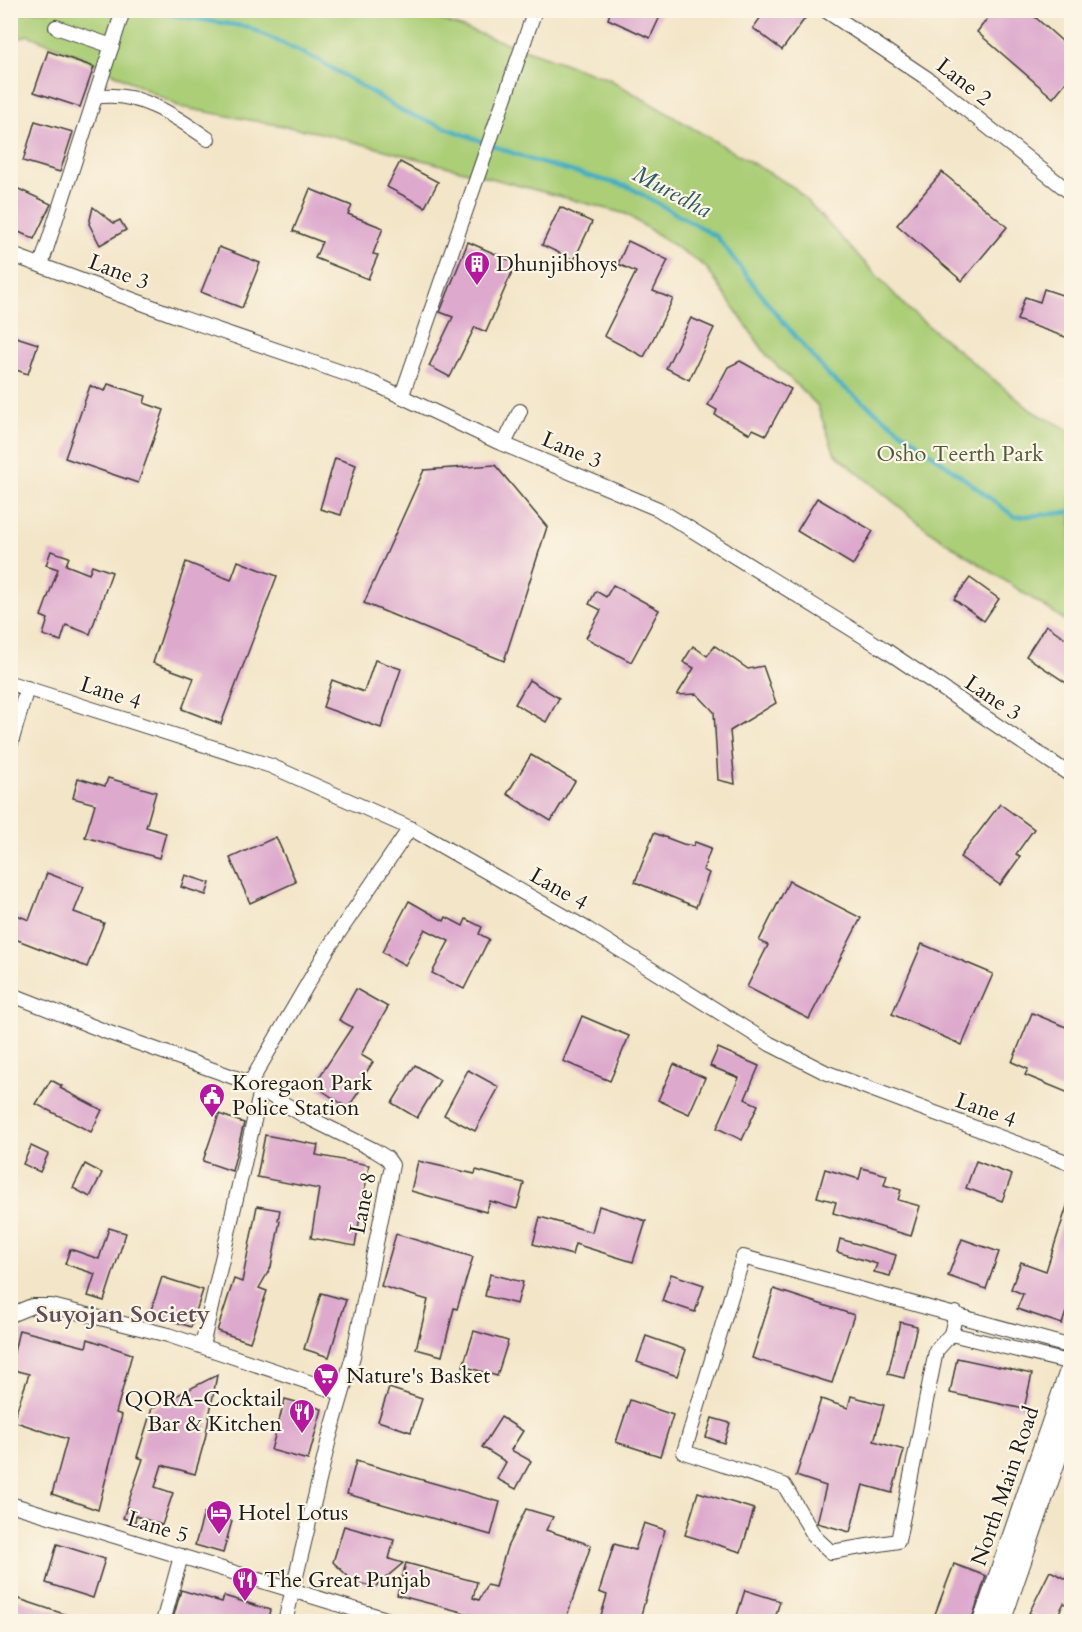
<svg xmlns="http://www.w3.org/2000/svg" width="1082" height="1632" viewBox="0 0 1082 1632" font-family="Cardo,serif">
<rect width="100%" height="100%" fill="#fcf5e5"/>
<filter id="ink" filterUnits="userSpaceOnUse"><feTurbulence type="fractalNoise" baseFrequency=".0167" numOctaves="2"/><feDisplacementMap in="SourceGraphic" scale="12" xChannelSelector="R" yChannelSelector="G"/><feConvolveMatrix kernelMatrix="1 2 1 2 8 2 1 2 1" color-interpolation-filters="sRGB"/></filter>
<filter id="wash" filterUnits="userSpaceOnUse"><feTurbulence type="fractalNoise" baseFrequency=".008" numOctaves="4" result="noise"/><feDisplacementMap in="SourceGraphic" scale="24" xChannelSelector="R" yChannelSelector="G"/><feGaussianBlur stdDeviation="1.35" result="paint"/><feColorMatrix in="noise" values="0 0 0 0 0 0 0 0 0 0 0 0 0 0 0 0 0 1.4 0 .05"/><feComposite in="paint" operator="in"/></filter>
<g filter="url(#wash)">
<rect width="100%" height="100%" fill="#f3e5c8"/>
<polygon fill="#abce77" stroke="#64754a" stroke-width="1.5" points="11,11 415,11 609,79 795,188 909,310 1032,411 1071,431 1071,624 932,533 835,454 817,405 768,357 705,266 626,214 321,133 180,107 80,56 28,35 11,42"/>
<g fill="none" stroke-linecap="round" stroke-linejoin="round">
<polyline stroke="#42afc0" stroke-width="4.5" points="140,10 248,27 320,61 404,112 534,161 629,187 717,237 774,311 830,377 1015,517 1072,512"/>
</g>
<g id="blocks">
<g fill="#dda9cd">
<polygon points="611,10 663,10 650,38 608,19"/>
<polygon points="766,10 811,10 782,50 753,28"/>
<polygon points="994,10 1027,10 1071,49 1071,76 1053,98 977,32"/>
<polygon points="48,51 94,67 80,107 34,92"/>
<polygon points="35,121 73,132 60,172 23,161"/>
<polygon points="400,162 438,182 425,207 387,187"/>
<polygon points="942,172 1007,227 962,281 897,225"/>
<polygon points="10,185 51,204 34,239 10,228"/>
<polygon points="310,189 352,206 348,214 383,228 373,254 378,255 368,279 315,258 322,242 293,231"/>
<polygon points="93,207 114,223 120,220 126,230 100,245 89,224"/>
<polygon points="560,207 592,222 574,260 542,245"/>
<polygon points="628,241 668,260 653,291 673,299 644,357 604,336 636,272 618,264"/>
<polygon points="468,242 516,263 486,332 475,327 450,377 429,366 453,317 440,312"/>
<polygon points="219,247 260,263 242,308 201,292"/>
<polygon points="1044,289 1071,298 1071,339 1017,320 1025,297 1040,302"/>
<polygon points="691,318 714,328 689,380 666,368"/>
<polygon points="10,335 38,344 28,374 10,368"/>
<polygon points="740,361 791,389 766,435 753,429 750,434 715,415 717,410 708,405 728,367"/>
<polygon points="108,384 146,396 144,403 164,410 138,483 65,458 90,386 105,391"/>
<polygon points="335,458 356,465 341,515 320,509"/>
<polygon points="495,465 547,527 504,661 364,603 424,470"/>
<polygon points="817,498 873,531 853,565 797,531"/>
<polygon points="51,551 69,557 66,565 89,574 92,565 112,572 90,634 66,625 61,641 43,635 48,619 41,616 58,569 46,565"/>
<polygon points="238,561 277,576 221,724 182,709 194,678 153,663 186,562 231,580"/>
<polygon points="970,578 999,599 984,621 954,599"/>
<polygon points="613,585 659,610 631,662 586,638 601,610 589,604 596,591 606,597"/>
<polygon points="1046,625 1071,642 1071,686 1026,656"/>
<polygon points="693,646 707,656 715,646 748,669 763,666 776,703 730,731 735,784 718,780 714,712 697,694 677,695 694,668 683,662"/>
<polygon points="375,660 401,669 381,728 323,707 332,680 364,692"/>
<polygon points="529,680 559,698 546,722 515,704"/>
<polygon points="531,755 575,781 551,821 507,794"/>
<polygon points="78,778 105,786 108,778 156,792 146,827 166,833 159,858 85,837 95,804 73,798"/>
<polygon points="1000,804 1034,829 1016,854 1020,857 1000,885 960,857"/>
<polygon points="654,833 683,844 693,846 695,842 711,848 703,870 709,873 696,907 635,882"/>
<polygon points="276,837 296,882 250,903 230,858"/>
<polygon points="47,873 84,887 74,912 104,923 87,967 10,937 17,915 29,920"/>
<polygon points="185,875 210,883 206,895 181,887"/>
<polygon points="789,881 861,918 809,1019 747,987 768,945 759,941"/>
<polygon points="409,901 444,921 446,917 463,926 466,919 482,927 479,934 489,939 464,989 432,973 449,941 425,929 405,965 382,952"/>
<polygon points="922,944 993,974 962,1045 892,1014"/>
<polygon points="356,989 388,1007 361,1055 373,1062 356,1088 360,1090 348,1108 314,1085 352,1027 339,1020"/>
<polygon points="1032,1013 1071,1029 1071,1094 1025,1075 1028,1069 1012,1062"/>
<polygon points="582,1016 629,1036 610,1081 563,1061"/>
<polygon points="718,1048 759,1066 745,1099 758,1105 742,1140 717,1128 739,1078 710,1066"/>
<polygon points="674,1064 705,1078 689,1114 658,1100"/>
<polygon points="415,1065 440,1080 417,1118 392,1103"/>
<polygon points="468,1070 499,1087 475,1131 444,1115"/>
<polygon points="51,1080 62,1086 60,1088 102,1110 91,1132 36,1104"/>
<polygon points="219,1114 244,1123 232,1171 203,1161"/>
<polygon points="265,1135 318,1145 316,1155 369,1165 355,1246 311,1238 319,1189 257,1177"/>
<polygon points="31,1146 48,1154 40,1172 23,1164"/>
<polygon points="418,1161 475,1174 476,1170 524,1183 517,1209 490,1201 486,1212 411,1191"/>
<polygon points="976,1161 1012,1175 1002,1201 966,1188"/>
<polygon points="85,1164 102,1173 90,1197 73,1188"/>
<polygon points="862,1168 887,1175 884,1185 901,1190 898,1200 920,1206 911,1236 833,1213 836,1202 817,1197 825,1169 859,1179"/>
<polygon points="1069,1200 1071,1200 1071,1314 1066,1312 1062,1324 1017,1309 1023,1294 1011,1289 1021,1262 1046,1271"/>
<polygon points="257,1206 280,1210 278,1220 280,1221 271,1267 259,1288 267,1291 250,1342 217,1331 234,1279 242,1282"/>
<polygon points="599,1206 646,1221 633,1262 575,1244 572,1255 533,1244 540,1217 592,1232"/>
<polygon points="109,1228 126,1233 104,1301 88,1296 95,1274 65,1264 70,1249 99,1259"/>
<polygon points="396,1234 473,1257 457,1309 454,1308 442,1356 416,1349 428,1300 381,1286"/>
<polygon points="840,1239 896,1255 890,1276 874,1272 877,1264 837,1252"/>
<polygon points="962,1239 999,1252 986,1289 948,1276"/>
<polygon points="490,1274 523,1282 517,1304 485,1296"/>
<polygon points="671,1274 704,1285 695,1312 662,1301"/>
<polygon points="162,1277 203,1290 191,1327 150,1313"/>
<polygon points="774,1289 854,1315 832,1383 752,1358"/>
<polygon points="321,1293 346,1300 329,1357 304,1349"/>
<polygon points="900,1322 917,1326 904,1378 888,1374"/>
<polygon points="19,1330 86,1347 88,1339 132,1354 116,1413 122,1415 98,1510 52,1494 67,1439 13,1421 29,1374 10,1369"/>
<polygon points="474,1331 508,1341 497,1376 463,1366"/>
<polygon points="646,1336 686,1350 677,1376 637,1362"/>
<polygon points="957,1358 1032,1374 1024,1409 950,1393"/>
<polygon points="217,1375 205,1439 195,1474 162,1465 155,1487 173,1493 162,1525 136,1516 135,1522 123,1518 143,1459 137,1457 152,1408"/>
<polygon points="389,1388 422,1399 411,1432 378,1421"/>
<polygon points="851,1396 884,1405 874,1441 904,1450 892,1493 863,1485 850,1532 817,1523 826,1486 796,1476 821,1399 848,1408"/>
<polygon points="285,1399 322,1409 308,1460 271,1450"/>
<polygon points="630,1400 673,1415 660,1456 616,1442"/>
<polygon points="501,1417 523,1431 511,1450 531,1461 516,1489 497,1479 506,1462 482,1447"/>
<polygon points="712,1418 730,1423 724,1443 706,1437"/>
<polygon points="356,1461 500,1502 491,1535 347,1494"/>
<polygon points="698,1492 754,1509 741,1552 685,1535"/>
<polygon points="526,1509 553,1517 546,1530 591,1545 565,1622 484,1622 485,1618 397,1595 406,1563 477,1582 473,1598 479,1600 487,1585 495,1587 507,1547"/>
<polygon points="204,1513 232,1521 223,1553 195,1545"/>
<polygon points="644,1523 665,1530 639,1622 599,1622 607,1595 599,1592 614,1544 635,1550"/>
<polygon points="344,1526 394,1540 389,1559 403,1563 375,1587 354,1582 333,1562"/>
<polygon points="57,1544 105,1559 93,1598 46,1583"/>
<polygon points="954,1564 986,1576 971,1622 932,1622"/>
<polygon points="1050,1571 1071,1581 1071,1607 1064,1603 1054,1622 1034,1622 1036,1616 1029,1613"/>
<polygon points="181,1590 222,1602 224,1596 271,1610 268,1622 172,1622"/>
<polygon points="745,1590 780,1601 774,1622 735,1622"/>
<polygon points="10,1596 79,1619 79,1622 10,1622"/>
</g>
</g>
</g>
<g filter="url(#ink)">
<use href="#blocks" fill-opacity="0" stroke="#3c3a36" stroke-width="1.5"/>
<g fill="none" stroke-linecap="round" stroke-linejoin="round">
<defs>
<g id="street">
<polyline points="825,10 928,79 1072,194"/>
<polyline points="56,27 112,46"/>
<path d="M95 97C138 90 174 115 208 139"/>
<polyline points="10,254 182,318 373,383 496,441 658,509 884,649 1072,776"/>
<polyline points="41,265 121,17"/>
<polyline points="402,395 535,10"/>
<polyline points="504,444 520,411"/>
<polyline points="10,683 271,766 410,828 587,929 770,1044 825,1072 1072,1164"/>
<polyline points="10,746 27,688"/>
<polyline points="10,994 107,1032 250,1083 303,1115 374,1150 387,1158 392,1165 353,1356 329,1439 285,1622"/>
<polyline points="250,1083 329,947 410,828"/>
<polyline points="956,1313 951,1334 936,1351 898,1541 831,1552 815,1537 784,1485 684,1452 743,1257 1072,1347"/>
<polyline points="10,1315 32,1306 52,1306 168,1335 341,1393"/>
<polyline points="951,1334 1072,1363"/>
<polyline points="202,1346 261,1090"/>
<polyline points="10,1504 396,1622"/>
<polyline points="163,1622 181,1556"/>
</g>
<g id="secondary">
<polyline points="983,1622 1072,1365"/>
<polyline points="1000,1622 1072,1412"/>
</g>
</defs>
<use href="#street" stroke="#3c3a36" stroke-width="16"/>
<use href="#secondary" stroke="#3c3a36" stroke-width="22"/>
<use href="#street" stroke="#fff" stroke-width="14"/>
<use href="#secondary" stroke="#fff" stroke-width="20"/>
</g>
</g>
<defs>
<symbol id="building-pin" viewBox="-11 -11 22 30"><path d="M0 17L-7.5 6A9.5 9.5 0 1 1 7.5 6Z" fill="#b5179e" stroke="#fcf5e5"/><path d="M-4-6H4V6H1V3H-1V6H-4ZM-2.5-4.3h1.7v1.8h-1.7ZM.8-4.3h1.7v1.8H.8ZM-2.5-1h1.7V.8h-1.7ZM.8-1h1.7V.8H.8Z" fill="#fff"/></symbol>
<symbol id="civic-pin" viewBox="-11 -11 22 30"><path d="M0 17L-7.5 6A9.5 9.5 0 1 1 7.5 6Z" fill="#b5179e" stroke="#fcf5e5"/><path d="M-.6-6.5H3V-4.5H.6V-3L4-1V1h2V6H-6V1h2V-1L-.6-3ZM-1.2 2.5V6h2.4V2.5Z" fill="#fff"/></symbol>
<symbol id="supermarket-pin" viewBox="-11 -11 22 30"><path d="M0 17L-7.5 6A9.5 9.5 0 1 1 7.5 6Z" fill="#b5179e" stroke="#fcf5e5"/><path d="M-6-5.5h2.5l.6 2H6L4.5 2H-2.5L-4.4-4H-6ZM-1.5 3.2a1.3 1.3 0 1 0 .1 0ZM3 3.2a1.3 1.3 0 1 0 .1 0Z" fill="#fff"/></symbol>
<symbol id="restaurant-pin" viewBox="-11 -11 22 30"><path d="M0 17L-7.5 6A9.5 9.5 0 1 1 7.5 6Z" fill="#b5179e" stroke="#fcf5e5"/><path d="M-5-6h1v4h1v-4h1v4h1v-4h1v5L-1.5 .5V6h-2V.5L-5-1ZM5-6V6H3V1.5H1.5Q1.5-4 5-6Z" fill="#fff"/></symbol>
<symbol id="hotel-pin" viewBox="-11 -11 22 30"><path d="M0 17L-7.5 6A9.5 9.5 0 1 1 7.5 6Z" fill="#b5179e" stroke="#fcf5e5"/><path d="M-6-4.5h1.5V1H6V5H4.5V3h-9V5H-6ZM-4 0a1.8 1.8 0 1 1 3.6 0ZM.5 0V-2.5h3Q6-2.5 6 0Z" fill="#fff"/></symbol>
</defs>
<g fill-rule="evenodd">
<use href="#building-pin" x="462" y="249" width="30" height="40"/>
<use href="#civic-pin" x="197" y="1081" width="30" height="40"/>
<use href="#supermarket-pin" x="311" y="1361" width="30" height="40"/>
<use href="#restaurant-pin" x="287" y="1397" width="30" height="40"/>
<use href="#hotel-pin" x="204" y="1498" width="30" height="40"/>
<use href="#restaurant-pin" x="230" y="1565" width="30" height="40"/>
</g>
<g text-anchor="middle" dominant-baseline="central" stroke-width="4.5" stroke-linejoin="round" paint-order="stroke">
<g font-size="22" fill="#1c1c1c" stroke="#fcf5e5">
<text transform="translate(964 82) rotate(38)">Lane 2</text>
<text transform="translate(119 272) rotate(21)">Lane 3</text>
<text transform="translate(572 450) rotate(23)">Lane 3</text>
<text transform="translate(111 693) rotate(18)">Lane 4</text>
<text transform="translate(993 698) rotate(34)">Lane 3</text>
<text transform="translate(559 889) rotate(30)">Lane 4</text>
<text transform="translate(986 1110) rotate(20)">Lane 4</text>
<text transform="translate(363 1203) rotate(-79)">Lane 8</text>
<text transform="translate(1005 1486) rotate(-71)">North Main Road</text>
<text transform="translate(158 1527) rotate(17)">Lane 5</text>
</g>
<g font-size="22" fill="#1c1c1c" stroke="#fcf5e5" text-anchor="start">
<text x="496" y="264">Dhunjibhoys</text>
<text x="232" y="1083">Koregaon Park<tspan x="232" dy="25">Police Station</tspan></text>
<text x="346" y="1376">Nature's Basket</text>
<text x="282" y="1399" text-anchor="end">QORA-Cocktail<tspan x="282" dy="25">Bar &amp; Kitchen</tspan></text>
<text x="238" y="1513">Hotel Lotus</text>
<text x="264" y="1580">The Great Punjab</text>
</g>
<g font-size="22" fill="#4e5a3c" stroke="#fcf5e5">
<text x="960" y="454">Osho Teerth Park</text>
</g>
<g font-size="24" font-style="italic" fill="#2d5e66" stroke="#fcf5e5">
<text transform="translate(672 192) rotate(28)">Muredha</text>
</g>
<g font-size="24" font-weight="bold" fill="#604d5a" stroke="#fcf5e5">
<text x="123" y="1314">Suyojan Society</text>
</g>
</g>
<rect width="1082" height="1632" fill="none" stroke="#fcf5e5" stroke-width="36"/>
</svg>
